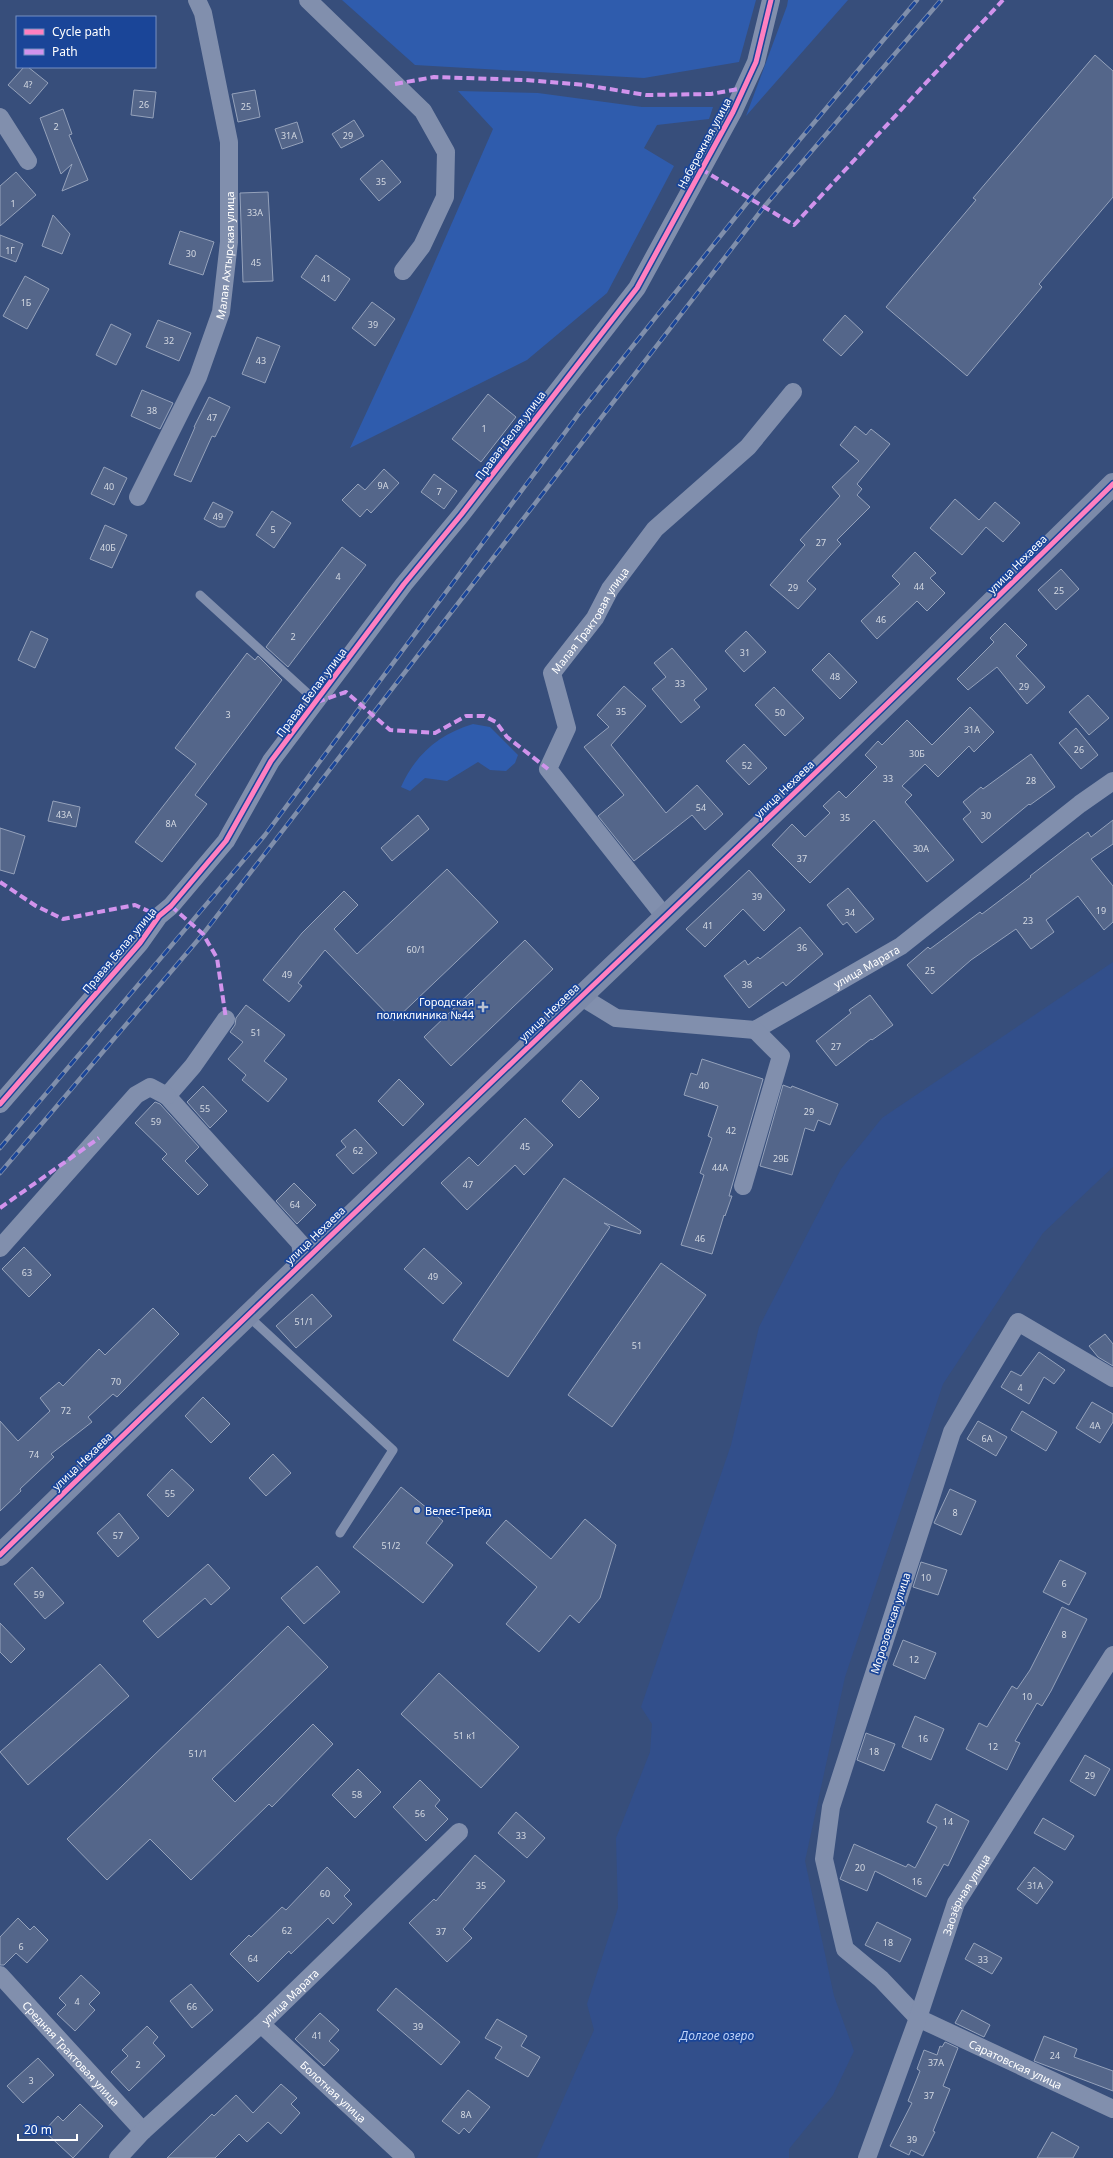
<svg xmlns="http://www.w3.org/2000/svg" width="1113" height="2158" viewBox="0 0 1113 2158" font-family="'Noto Sans',sans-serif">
<rect width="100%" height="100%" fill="#374e7b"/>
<g fill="#2f5cad">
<polygon points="342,0 756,0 739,62 644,78 415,65"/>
<polygon points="788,0 848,0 746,116 787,6"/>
<polygon points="458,91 538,93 642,107 713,107 709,119 657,125 644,148 674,166 607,293 527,360 350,448 413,312 493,129"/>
<path d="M473 724 490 727 518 755 515 763 506 771 490 770 478 762 447 781 425 778 410 791 401 787C415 755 439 734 473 724Z"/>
</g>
<polygon fill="#324f8b" points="1113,962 1113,1167 1043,1233 943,1384 845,1677 805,1861 834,1996 854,2051 833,2095 789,2149 789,2158 537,2158 594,2030 587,2004 618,1908 616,1838 650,1752 652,1724 641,1707 731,1445 759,1327 841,1169 882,1118"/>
<g fill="#54668a" stroke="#95a2bb">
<polygon points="1095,55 1113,71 1113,197 1039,284 1042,287 967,376 886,307 976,200 973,198"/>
<polygon points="24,67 28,67 48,83 30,104 8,85"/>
<polygon points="134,90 156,92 153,118 131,115"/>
<polygon points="255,90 260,117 238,122 232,94"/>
<polygon points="63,109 72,134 69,135 88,180 62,191 72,164 61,174 40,118"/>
<polygon points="354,120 364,136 341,148 332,134"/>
<polygon points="297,122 303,142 282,149 275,129"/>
<polygon points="382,160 401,182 379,201 360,179"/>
<polygon points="16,172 36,195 0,226 0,186"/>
<polygon points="268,192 273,281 243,282 240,193"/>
<polygon points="53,215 70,234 62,254 42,246"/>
<polygon points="180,231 214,242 203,275 169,264"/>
<polygon points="0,235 23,244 16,262 0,256"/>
<polygon points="316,255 350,279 335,301 301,277"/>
<polygon points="25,276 49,289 27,329 3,316"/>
<polygon points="372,302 395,319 375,346 352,328"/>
<polygon points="845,315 863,332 841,356 823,340"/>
<polygon points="158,320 191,333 179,361 146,347"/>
<polygon points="111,324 131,334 116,365 96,355"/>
<polygon points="257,337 280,346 265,383 242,374"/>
<polygon points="142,390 173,403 160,429 131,416"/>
<polygon points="488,394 516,417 481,462 452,439"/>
<polygon points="209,397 230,407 215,437 212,436 191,482 174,475 195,427 194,427"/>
<polygon points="855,426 866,435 871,429 890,444 857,484 862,489 857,495 870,507 837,540 841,544 807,581 816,589 798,609 770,585 805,545 800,540 840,496 832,487 859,461 840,445"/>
<polygon points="104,467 127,478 114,505 91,494"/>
<polygon points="384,469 399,483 371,513 367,509 360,517 342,500 358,484 365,490"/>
<polygon points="434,474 457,491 444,509 421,492"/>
<polygon points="955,499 979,520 995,502 1020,523 1003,542 986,527 962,555 930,528"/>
<polygon points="213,502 233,512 225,527 219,527 204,519"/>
<polygon points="272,511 291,523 274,548 256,535"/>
<polygon points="105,525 127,535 112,568 90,559"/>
<polygon points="342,547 366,565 288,667 266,647"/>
<polygon points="915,552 936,573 930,578 945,593 927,611 917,601 877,639 861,621 900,584 892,576"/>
<polygon points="1061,569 1079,589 1056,610 1038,590"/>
<polygon points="1005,623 1027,645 1016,656 1045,687 1027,704 997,667 968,690 957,679 994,642 990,638"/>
<polygon points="31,631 48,639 35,668 18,660"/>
<polygon points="746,631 766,652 744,672 725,651"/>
<polygon points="672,648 707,689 694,700 700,707 681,723 652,689 666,677 654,663"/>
<polygon points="247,653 255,660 258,656 282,680 195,795 207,804 162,862 135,842 196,764 175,748"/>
<polygon points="829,653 857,682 840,699 812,670"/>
<polygon points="624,686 646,706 611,745 666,813 697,785 723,814 705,830 692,815 634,861 598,816 624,795 584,747 609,727 597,715"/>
<polygon points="774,687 804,718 785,736 755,705"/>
<polygon points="1088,695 1109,718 1089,735 1069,712"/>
<polygon points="970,707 994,732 974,752 969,746 938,777 925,764 902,786 912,795 905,802 954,860 927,882 874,820 810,883 772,845 792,824 805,837 830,813 823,806 839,791 846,798 877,767 865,755 878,741 882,745 907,720 932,745"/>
<polygon points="1076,728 1098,755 1081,769 1059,743"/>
<polygon points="744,744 767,768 749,785 726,761"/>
<polygon points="1031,754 1055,787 1030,805 1029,804 982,843 963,819 971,812 963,802 981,787 983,789"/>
<polygon points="53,801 80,807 76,827 48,821"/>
<polygon points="418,815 429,829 392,861 381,848"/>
<polygon points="1113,820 1113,844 1091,859 1113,886 1113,922 1104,930 1078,896 1046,920 1054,932 1031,949 1016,929 971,960 932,994 907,965 928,947 930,949 980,912 982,914 1031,877 1030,876 1069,846 1088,832 1091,837"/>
<polygon points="0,828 25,836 14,874 0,870"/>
<polygon points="447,869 498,922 394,1021 325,950 298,983 302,986 289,1002 263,980 302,933 344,891 358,905 334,929 357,954"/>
<polygon points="749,870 785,910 764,931 743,909 705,947 686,929"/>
<polygon points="848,888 874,919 856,933 847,922 843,925 827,905"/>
<polygon points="800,927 823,954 786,986 783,982 749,1008 724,976 745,960 748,965 758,957 760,959"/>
<polygon points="525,940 553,969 451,1066 424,1037"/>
<polygon points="870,995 893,1025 872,1040 871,1039 836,1066 816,1041 851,1013 849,1010"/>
<polygon points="246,1005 285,1035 264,1061 287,1079 268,1102 242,1080 246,1075 228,1059 243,1042 230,1032 235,1025 236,1018"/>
<polygon points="702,1059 763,1079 729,1196 732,1196 725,1216 724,1215 712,1254 681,1245 704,1175 700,1173 712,1138 708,1136 718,1106 684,1095 691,1073 697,1075"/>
<polygon points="399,1079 424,1104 403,1126 378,1101"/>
<polygon points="581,1080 599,1098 579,1118 562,1101"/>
<polygon points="783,1085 791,1088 792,1086 838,1104 830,1125 818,1120 814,1131 805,1128 792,1175 760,1166"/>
<polygon points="203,1086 227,1111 210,1128 187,1102"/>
<polygon points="155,1102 160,1104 199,1147 185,1161 208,1185 198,1195 162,1159 167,1154 135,1123"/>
<polygon points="525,1118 553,1145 524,1175 515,1165 467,1210 441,1183 469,1157 478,1166"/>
<polygon points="355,1129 377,1153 353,1174 336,1155 346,1147 341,1141"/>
<polygon points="564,1178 641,1231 640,1234 604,1223 610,1227 508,1377 453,1340"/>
<polygon points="294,1183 316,1205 297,1224 276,1201"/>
<polygon points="24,1247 51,1275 29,1297 2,1269"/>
<polygon points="424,1248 462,1283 443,1304 404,1269"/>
<polygon points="661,1263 706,1295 612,1427 568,1395"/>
<polygon points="312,1294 332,1316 296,1348 276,1326"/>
<polygon points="153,1308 179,1334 117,1397 113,1394 88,1417 92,1422 51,1454 54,1457 20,1489 21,1491 0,1511 0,1421 18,1441 50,1411 40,1398 59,1382 63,1386 99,1349 105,1355"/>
<polygon points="1105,1334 1113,1344 1113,1366 1098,1357 1089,1346"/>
<polygon points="1039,1352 1065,1370 1054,1384 1044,1377 1029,1404 1001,1387 1011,1371 1021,1376"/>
<polygon points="203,1397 230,1424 211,1443 185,1416"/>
<polygon points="1092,1402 1113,1414 1113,1422 1100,1443 1076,1428"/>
<polygon points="1022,1411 1057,1432 1046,1451 1011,1430"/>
<polygon points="978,1421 1007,1437 996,1456 967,1439"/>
<polygon points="273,1454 291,1473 266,1496 249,1478"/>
<polygon points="172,1469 194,1490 168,1517 147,1495"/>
<polygon points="401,1487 443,1521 426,1543 453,1565 423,1603 353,1547"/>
<polygon points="950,1489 976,1501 961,1535 934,1523"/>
<polygon points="119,1513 139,1538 118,1557 97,1533"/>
<polygon points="585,1519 616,1545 600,1598 579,1623 570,1615 539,1652 506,1624 537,1587 486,1543 506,1520 551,1559"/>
<polygon points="1060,1560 1086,1573 1069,1605 1043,1592"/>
<polygon points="921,1562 947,1570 938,1595 913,1587"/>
<polygon points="208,1564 230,1588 211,1605 205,1598 158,1638 143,1621"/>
<polygon points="317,1566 340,1592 304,1624 281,1598"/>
<polygon points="32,1567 64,1603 45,1619 14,1584"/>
<polygon points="1062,1607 1087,1619 1051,1691 1042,1706 1037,1703 1015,1741 1020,1743 1007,1770 966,1749 979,1723 987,1727 1012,1686 1017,1689 1030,1670"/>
<polygon points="0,1623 25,1649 11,1663 0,1652"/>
<polygon points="288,1626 328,1667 212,1779 235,1802 313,1724 333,1744 272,1807 269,1804 191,1880 150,1839 107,1880 67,1839"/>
<polygon points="903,1640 936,1653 925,1679 893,1665"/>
<polygon points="100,1664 129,1696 28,1785 0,1752"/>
<polygon points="439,1673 519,1747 481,1788 401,1714"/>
<polygon points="915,1716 944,1729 931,1760 902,1747"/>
<polygon points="866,1733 895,1744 884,1771 857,1760"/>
<polygon points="1085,1755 1110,1769 1095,1796 1070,1781"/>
<polygon points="358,1769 381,1792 355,1818 332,1795"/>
<polygon points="420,1780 440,1800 435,1806 448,1819 426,1841 393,1807"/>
<polygon points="936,1804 969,1821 948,1866 944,1864 926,1897 875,1871 867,1891 840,1879 854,1844 906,1867 908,1864 915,1868 937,1827 927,1822"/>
<polygon points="516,1812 545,1838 527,1858 498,1833"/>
<polygon points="1043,1818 1074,1836 1065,1850 1034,1833"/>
<polygon points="475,1855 505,1881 463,1929 472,1938 447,1962 409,1923 434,1899 436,1901"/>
<polygon points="327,1867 350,1890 344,1896 352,1904 333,1924 328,1918 291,1954 289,1951 258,1982 230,1954 249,1935 251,1937 282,1907 286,1910"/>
<polygon points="1034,1867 1053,1882 1037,1904 1017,1889"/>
<polygon points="18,1918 30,1930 34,1926 48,1940 27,1963 16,1953 4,1965 0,1965 0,1937"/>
<polygon points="877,1922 911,1939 900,1962 865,1945"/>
<polygon points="974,1943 1002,1958 992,1974 965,1959"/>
<polygon points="81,1975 100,1993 89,2004 95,2010 75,2031 57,2014 66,2005 59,1998"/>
<polygon points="191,1984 213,2010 192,2028 170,2001"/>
<polygon points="396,1988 460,2042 441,2065 377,2010"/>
<polygon points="962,2010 990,2025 984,2037 955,2023"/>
<polygon points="320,2013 339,2030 329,2041 339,2050 324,2066 295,2039"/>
<polygon points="497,2019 527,2036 521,2046 540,2057 528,2077 495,2058 502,2047 485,2038"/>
<polygon points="147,2026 158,2037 153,2043 165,2056 129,2091 111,2072 128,2056 122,2050"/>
<polygon points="1044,2036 1077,2049 1074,2057 1113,2071 1113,2091 1034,2061"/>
<polygon points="945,2042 958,2048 943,2086 950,2089 933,2131 935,2132 923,2156 911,2150 909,2155 890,2146 912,2103 908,2101 920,2071 917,2069 924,2050 937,2055 940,2046 942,2047"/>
<polygon points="38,2058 54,2075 23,2103 7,2086"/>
<polygon points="281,2084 297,2098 291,2104 300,2113 281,2134 268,2122 247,2142 239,2134 215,2158 167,2158 212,2114 214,2116 236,2095 253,2113"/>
<polygon points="468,2090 490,2107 469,2133 464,2128 459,2134 442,2121"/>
<polygon points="80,2104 103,2126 73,2158 44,2131 58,2116 63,2121"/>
<polygon points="1052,2132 1079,2147 1073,2158 1037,2158"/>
</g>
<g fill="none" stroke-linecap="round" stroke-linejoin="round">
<g stroke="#818fad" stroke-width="9">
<polyline points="200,595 317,702"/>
<polyline points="247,1315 393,1450 340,1533"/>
</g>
<g stroke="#818fad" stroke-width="18">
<polyline points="308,0 423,111 446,152 445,197 422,246 403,271"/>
<polyline points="0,117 28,161"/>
<path id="s1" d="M138 497 198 377 221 312 229 242V142L203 13 197 0"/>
<path id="s2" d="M665 917 548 769 567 728 552 673 595 618 610 589 655 529 748 447 793 392"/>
<path id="s3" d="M580 996 616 1018 755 1030 901 946 1080 804 1113 781"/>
<polyline points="226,1019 193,1066 167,1096 300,1243 303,1260"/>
<polyline points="0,1104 140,943 159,916 171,906 226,841 271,761 404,584 461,515 637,288 733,112 756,62 771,0"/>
<polyline points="743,1186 781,1056 755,1030"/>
<polyline points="0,1248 136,1095 150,1087 167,1096"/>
<path id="s4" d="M1113 1378 1018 1322 952 1432 831 1807 824 1859 845 1949 881 1979 918 2018 1113 2109"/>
<path id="s5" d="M0 1975 143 2131"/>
<path id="s6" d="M261 2024 406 2158"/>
<path id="s7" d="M118 2158 143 2131 261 2024 459 1832"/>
<path id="s8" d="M867 2158 918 2018 956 1903 1113 1655"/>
</g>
<path stroke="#7c8aa9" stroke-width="22" d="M0 1555C368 1195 746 845 1113 484"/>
<defs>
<g id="rail">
<polyline points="0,1148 265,835 581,411 750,199 917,0"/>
<polyline points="0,1173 203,934 763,208 941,0"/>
</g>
</defs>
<use href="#rail" stroke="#808fab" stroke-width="4.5"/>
<use href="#rail" stroke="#1a4598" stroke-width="3" stroke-dasharray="9" stroke-linecap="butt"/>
<g stroke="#d193ec" stroke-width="4" stroke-dasharray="8 4" stroke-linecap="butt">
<polyline points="395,84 434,77 525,80 585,85 646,95 711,94 744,88"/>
<polyline points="701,169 794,225 1003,0"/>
<polyline points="317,702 346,692 390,730 435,733 466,716 484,716 496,722 507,737 548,769"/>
<polyline points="0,882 36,906 63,919 135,905 159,916"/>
<polyline points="171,906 203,934 217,958 226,1019"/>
<polyline points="0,1208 99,1138"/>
</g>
<defs>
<g id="cycleway">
<polyline points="0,1104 140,943 159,916 171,906 226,841 271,761 404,584 461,515 637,288 733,112 756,62 771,0"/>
<path d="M0 1555C368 1195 746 845 1113 484"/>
</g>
</defs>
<use href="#cycleway" stroke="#1a4598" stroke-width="8"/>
<use href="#cycleway" stroke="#ff80c0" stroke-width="5"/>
</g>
<g fill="#b9c1d1" stroke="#1a4598" stroke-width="1.5">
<path d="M481 1001h4v4h4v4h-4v4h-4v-4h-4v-4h4z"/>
<circle cx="417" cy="1510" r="4"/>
</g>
<g text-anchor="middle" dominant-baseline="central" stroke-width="3.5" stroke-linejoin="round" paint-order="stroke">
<g font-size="9" fill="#d4d9e2">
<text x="28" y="84">4?</text>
<text x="144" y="104">26</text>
<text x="246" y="106">25</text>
<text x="56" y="126">2</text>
<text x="289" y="135">31А</text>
<text x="348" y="135">29</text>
<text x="381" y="181">35</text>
<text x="13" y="203">1</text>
<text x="255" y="212">33А</text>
<text x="10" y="250">1Г</text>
<text x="191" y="253">30</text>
<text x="256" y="262">45</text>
<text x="326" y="278">41</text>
<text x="26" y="302">1Б</text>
<text x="373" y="324">39</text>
<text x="169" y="340">32</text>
<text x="261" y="360">43</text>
<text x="152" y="410">38</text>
<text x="212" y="417">47</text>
<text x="484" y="428">1</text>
<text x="383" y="485">9А</text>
<text x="109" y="486">40</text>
<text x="439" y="491">7</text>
<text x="218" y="516">49</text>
<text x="273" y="529">5</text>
<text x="821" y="542">27</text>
<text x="108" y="547">40Б</text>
<text x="338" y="576">4</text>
<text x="919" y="586">44</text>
<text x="793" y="587">29</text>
<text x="1059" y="590">25</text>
<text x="881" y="619">46</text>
<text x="293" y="636">2</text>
<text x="745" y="652">31</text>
<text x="835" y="676">48</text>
<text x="680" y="683">33</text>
<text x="1024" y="686">29</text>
<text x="621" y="711">35</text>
<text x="780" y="712">50</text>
<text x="228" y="714">3</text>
<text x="972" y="729">31А</text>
<text x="1079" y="749">26</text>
<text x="917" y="753">30Б</text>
<text x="747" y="765">52</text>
<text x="888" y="778">33</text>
<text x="1031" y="780">28</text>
<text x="701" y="807">54</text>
<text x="64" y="814">43А</text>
<text x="986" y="815">30</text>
<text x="845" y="817">35</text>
<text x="171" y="823">8А</text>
<text x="921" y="848">30А</text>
<text x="802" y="858">37</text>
<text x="757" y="896">39</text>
<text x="1101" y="910">19</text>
<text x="850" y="912">34</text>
<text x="1028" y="920">23</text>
<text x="708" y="925">41</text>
<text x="802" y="947">36</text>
<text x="416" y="949">60/1</text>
<text x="930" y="970">25</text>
<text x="287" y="974">49</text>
<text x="747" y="984">38</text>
<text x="256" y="1032">51</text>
<text x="836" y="1046">27</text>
<text x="704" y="1085">40</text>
<text x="205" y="1108">55</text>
<text x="809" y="1111">29</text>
<text x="156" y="1121">59</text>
<text x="731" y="1130">42</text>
<text x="525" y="1146">45</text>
<text x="358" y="1150">62</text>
<text x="781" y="1158">29Б</text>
<text x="720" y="1167">44А</text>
<text x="468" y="1184">47</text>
<text x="295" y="1204">64</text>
<text x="700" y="1238">46</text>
<text x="27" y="1272">63</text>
<text x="433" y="1276">49</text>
<text x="304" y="1321">51/1</text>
<text x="637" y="1345">51</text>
<text x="116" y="1381">70</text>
<text x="1020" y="1387">4</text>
<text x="66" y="1410">72</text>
<text x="1095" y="1425">4А</text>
<text x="987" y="1438">6А</text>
<text x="34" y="1454">74</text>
<text x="170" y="1493">55</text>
<text x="955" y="1512">8</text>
<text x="118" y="1535">57</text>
<text x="391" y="1545">51/2</text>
<text x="926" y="1577">10</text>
<text x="1064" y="1583">6</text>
<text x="39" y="1594">59</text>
<text x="1064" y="1634">8</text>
<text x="914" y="1659">12</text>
<text x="1027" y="1696">10</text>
<text x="465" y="1735">51 к1</text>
<text x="923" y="1738">16</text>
<text x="993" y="1746">12</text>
<text x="874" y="1751">18</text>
<text x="198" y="1753">51/1</text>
<text x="1090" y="1775">29</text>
<text x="357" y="1794">58</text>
<text x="420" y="1813">56</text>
<text x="948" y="1821">14</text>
<text x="521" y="1835">33</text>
<text x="860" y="1867">20</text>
<text x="917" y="1881">16</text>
<text x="481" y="1885">35</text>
<text x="1035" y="1885">31А</text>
<text x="325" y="1893">60</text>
<text x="287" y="1930">62</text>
<text x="441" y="1931">37</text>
<text x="888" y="1942">18</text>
<text x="21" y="1946">6</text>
<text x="253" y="1958">64</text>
<text x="983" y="1959">33</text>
<text x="77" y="2001">4</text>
<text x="192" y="2006">66</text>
<text x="418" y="2026">39</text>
<text x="317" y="2035">41</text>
<text x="1055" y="2055">24</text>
<text x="936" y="2062">37А</text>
<text x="138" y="2064">2</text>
<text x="31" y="2080">3</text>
<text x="929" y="2095">37</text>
<text x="466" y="2114">8А</text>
<text x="912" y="2139">39</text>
</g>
<g font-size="11" fill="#fff" stroke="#1a4598">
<text transform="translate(704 143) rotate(-62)">Набережная улица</text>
<text stroke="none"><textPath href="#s1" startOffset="260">Малая Ахтырская улица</textPath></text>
<text transform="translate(510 435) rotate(-53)">Правая Белая улица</text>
<text transform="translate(1017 564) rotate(-45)">улица Нехаева</text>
<text stroke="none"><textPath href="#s2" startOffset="356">Малая Трактовая улица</textPath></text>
<text transform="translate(311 692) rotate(-53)">Правая Белая улица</text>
<text transform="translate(784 789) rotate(-44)">улица Нехаева</text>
<text transform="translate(119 950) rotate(-50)">Правая Белая улица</text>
<text stroke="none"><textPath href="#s3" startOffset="310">улица Марата</textPath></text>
<text transform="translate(549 1012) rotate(-44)">улица Нехаева</text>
<text transform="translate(315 1235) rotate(-44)">улица Нехаева</text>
<text transform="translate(82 1461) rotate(-44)">улица Нехаева</text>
<text transform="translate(890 1623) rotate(-72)">Морозовская улица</text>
<text stroke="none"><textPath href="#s8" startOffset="282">Заозёрная улица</textPath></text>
<text stroke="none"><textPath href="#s7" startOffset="236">улица Марата</textPath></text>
<text stroke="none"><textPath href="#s5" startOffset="106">Средняя Трактовая улица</textPath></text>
<text stroke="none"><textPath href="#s4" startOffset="986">Саратовская улица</textPath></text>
<text stroke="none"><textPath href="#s6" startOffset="99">Болотная улица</textPath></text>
</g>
<g font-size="11" fill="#fff" stroke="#1a4598" text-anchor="end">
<text x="474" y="1001">Городская<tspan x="474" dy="13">поликлиника №44</tspan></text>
<text x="425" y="1510" text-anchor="start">Велес-Трейд</text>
</g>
<g font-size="12" font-style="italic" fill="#bcd1f7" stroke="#1a4598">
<text x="717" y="2035">Долгое озеро</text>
</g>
</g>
<rect x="16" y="16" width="140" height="52" fill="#1a4598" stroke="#768fc1"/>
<rect x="24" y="29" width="20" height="6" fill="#ff80c0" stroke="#768fc1"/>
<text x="52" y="36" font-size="12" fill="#ffffff">Cycle path</text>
<rect x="24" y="49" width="20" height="6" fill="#d193ec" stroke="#768fc1"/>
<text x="52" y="56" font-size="12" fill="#ffffff">Path</text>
<path d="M18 2134v6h59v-6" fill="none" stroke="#ffffff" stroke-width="2"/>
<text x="24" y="2134" font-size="12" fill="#ffffff" stroke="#1a4598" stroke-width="3" paint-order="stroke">20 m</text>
</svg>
